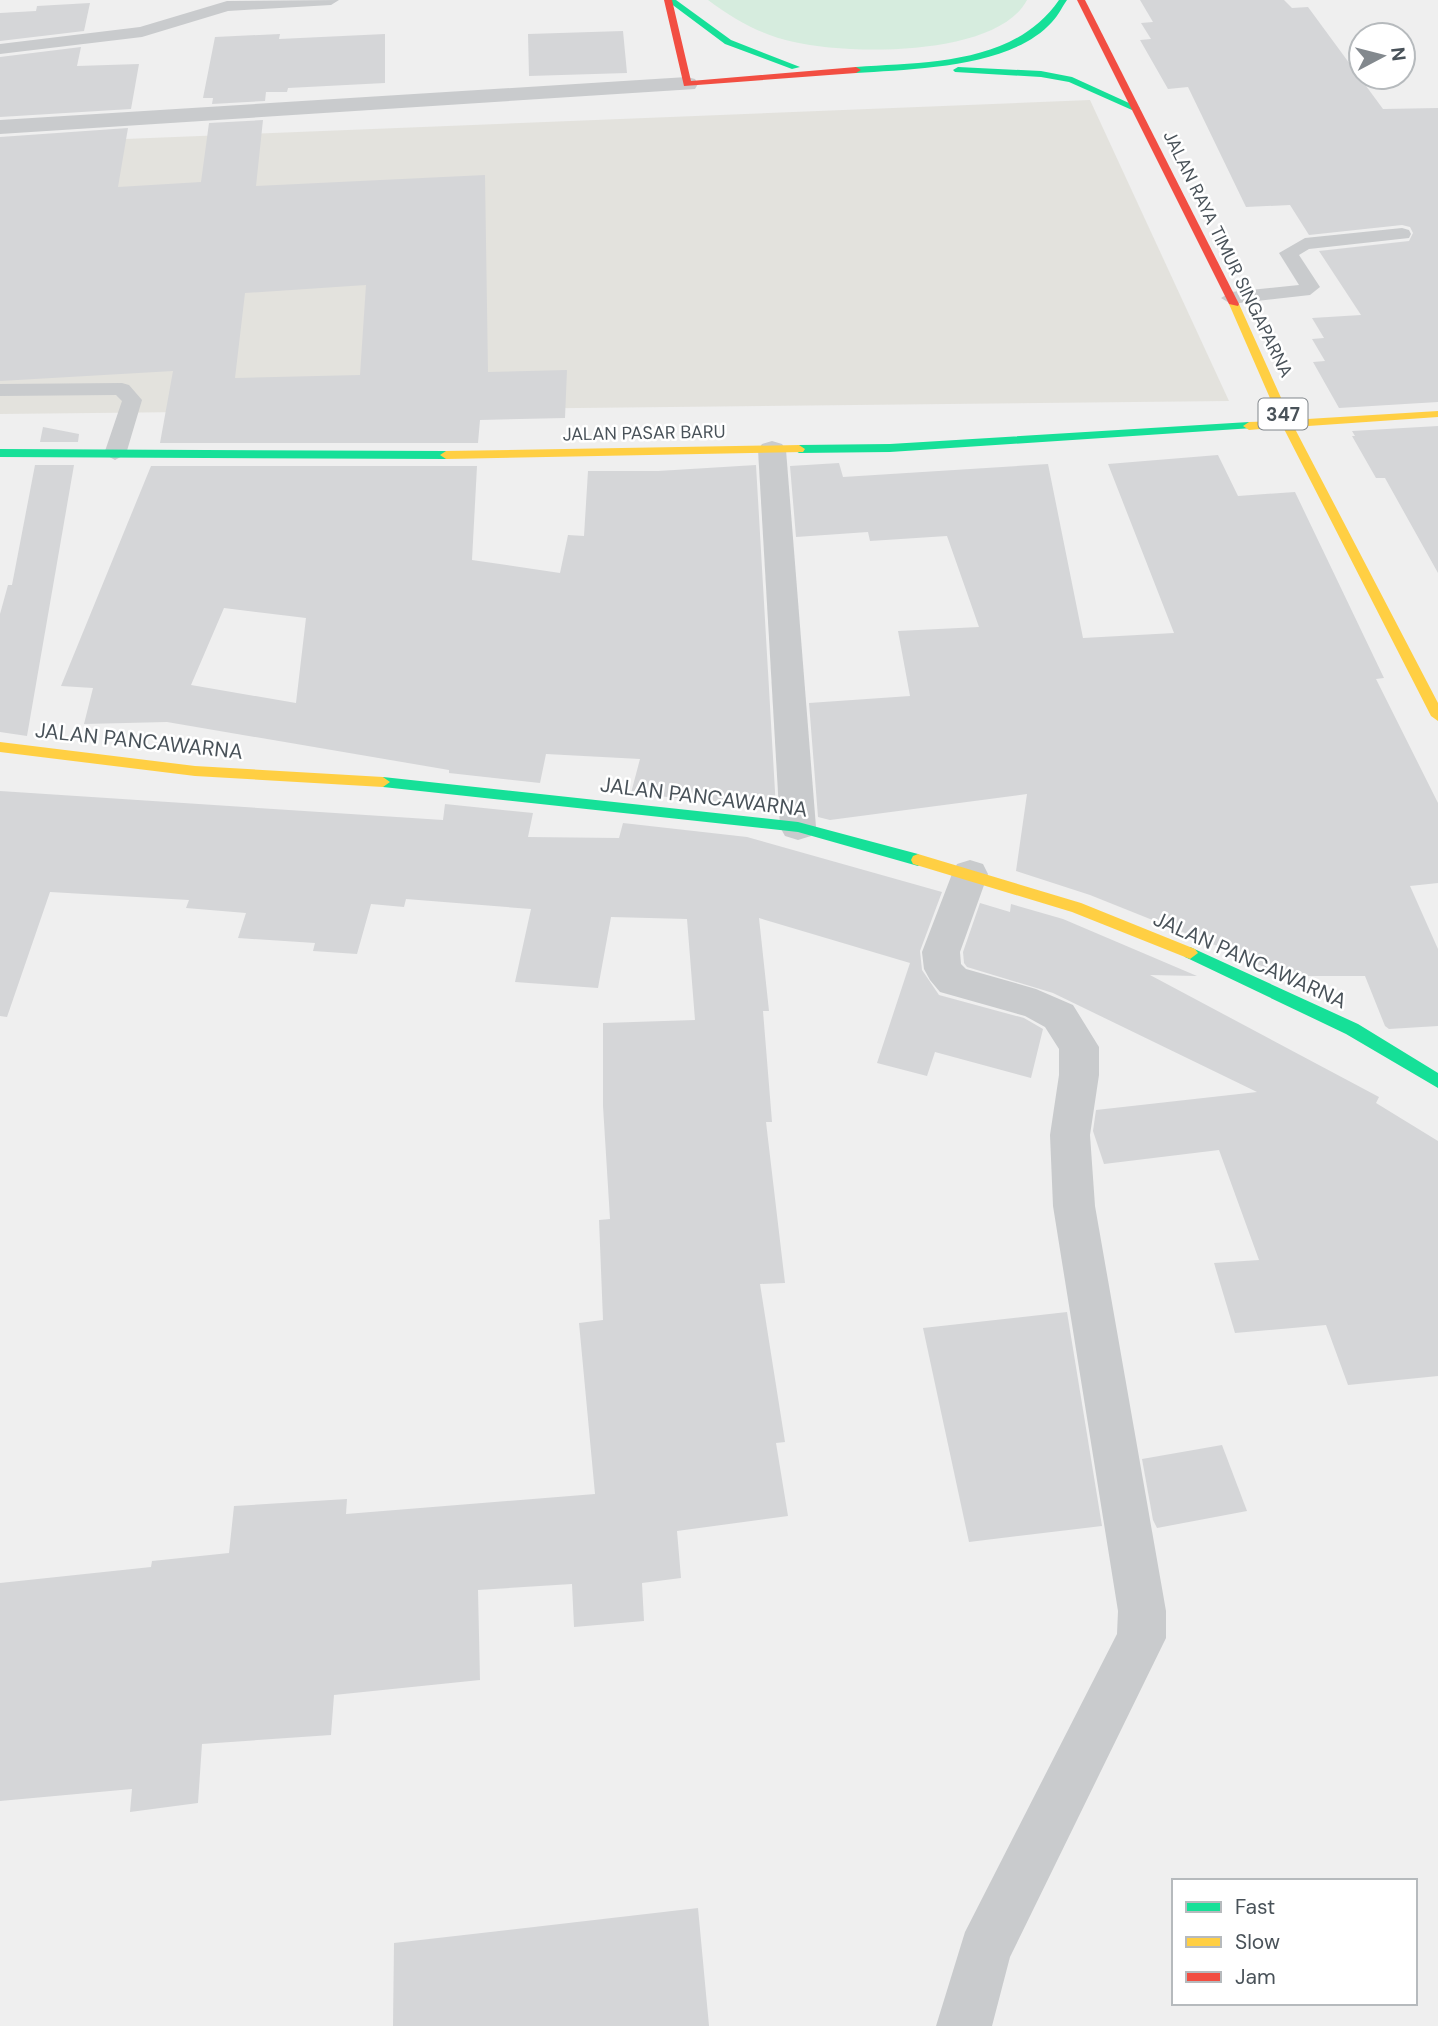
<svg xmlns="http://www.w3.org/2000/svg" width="1438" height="2026" viewBox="0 0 1438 2026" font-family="'DM Sans',sans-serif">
<rect width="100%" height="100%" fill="#efefef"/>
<polygon fill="#e3e2dd" points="1090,100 1229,401 0,414 0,144"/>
<path fill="#d6ecde" d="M708 0H1027C997 57 849 55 794 42 761 35 735 20 708 0Z"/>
<g fill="#d5d6d8" fill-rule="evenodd">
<polygon points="1140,0 1284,0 1292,8 1308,7 1383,109 1438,108 1438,402 1339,408 1313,362 1325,361 1312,339 1324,338 1312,318 1361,315 1319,251 1409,241 1413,233 1410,227 1402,225 1309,235 1290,205 1246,207 1188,87 1168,89 1140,40 1151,39 1141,23 1153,22"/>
<polygon points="90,3 84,31 0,41 0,13 36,11 37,6"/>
<polygon points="623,31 627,73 529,76 528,34"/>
<polygon points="280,34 279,39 385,34 385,83 288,88 287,92 266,92 265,101 212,104 213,98 203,98 215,37"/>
<polygon points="81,47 77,66 139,64 131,109 0,117 0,57"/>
<path d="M263 120 256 186 485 175 488 372 567 370 565 418 480 420 478 443H160L173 371 0 381V137L128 128 118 187 201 182 209 123ZM366 285 360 375 235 378 245 293Z"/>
<polygon points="1438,426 1438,573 1385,478 1376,478 1352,436 1355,436 1352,431"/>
<polygon points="43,427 79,434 78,442 40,442"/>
<polygon points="1218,455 1238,496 1295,492 1384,678 1376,679 1438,803 1438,883 1410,886 1438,949 1438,1026 1389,1029 1385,1026 1365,976 1283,976 1225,949 1090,895 1016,871 1027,794 830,820 818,817 809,703 910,696 898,631 979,627 947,536 870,541 868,532 796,537 790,466 839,463 843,477 1048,464 1083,638 1174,633 1108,464"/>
<polygon points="35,465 74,465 27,736 0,732 0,614 8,585 12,585"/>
<path d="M756 465 776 809 631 793 640 759 546 754 540 783 449 773V770L167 722 84 724 93 688 61 686 151 466H477L472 560 560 573 568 535 584 536 588 471H658ZM224 608 306 618 296 703 191 685Z"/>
<polygon points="0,791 443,820 445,804 533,813 528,837 619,838 623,823 747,837 942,892 920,951 922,970 939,995 1024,1018 1043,1029 1031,1078 935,1052 927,1076 877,1063 910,963 759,918 769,1011 763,1011 772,1122 766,1122 785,1283 760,1284 785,1442 776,1443 788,1516 677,1531 681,1578 642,1583 644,1621 574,1627 572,1584 478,1590 480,1680 334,1695 331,1735 202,1744 198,1803 130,1812 132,1789 0,1801 0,1583 151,1567 152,1561 229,1553 234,1506 347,1499 346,1514 595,1494 579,1323 603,1320 599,1220 610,1219 603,1106 603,1023 695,1020 687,919 611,917 598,988 515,982 531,909 406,899 404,907 371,904 357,954 313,951 315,943 238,938 246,913 186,908 189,900 50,892 7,1017 0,1016"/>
<polygon points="980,903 1010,912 1011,904 1063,919 1197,976 1150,975 1379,1097 1376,1103 1438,1141 1438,1376 1348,1385 1326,1325 1235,1333 1214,1263 1259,1260 1219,1150 1104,1164 1093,1131 1096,1110 1257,1092 1053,993 967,967 964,963 963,952"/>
<polygon points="1067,1312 1102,1526 969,1542 923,1328"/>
<polygon points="1222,1445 1247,1511 1157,1528 1153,1520 1142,1459"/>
<polygon points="698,1908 709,2026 393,2026 394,1943"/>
</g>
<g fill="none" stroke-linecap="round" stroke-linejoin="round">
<g fill="#c9cbcd" fill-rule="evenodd">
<polygon points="339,0 331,5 228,11 142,37 0,54 0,44 140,27 227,1"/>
<polygon points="1402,228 1409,230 1411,234 1409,238 1309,249 1299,255 1320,287 1310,295 1231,304 1221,298 1231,292 1299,285 1279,253 1305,238"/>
<polygon points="122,383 129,385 142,400 126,454 115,460 104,454 122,401 116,395 0,396 0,384"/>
</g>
<g fill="#c9cbcd" fill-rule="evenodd">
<polygon points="687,77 695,79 698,84 695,89 0,134 0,120"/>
<polygon points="772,441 782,444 786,450 816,827 811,836 798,840 785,836 780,827 758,450 762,444"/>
<polygon points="970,860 983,864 988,874 960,952 961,964 966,969 1036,989 1073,1005 1099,1047 1099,1075 1090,1135 1095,1206 1166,1611 1166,1638 1010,1957 992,2026 936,2026 965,1932 1117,1634 1118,1611 1053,1206 1050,1135 1059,1075 1059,1049 1045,1027 1025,1016 940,992 930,980 924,969 922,952 952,874 957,864"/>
</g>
<g fill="#16e098" fill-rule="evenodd">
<polygon points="666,0 676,0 731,40 800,67 792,69 725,44"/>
<path d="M1059 0H1067C1062 7 1058 16 1052 22 1011 68 913 69 856 73L851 70 856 67C927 62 1014 65 1059 0Z"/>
<polygon points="958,67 1041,71 1072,77 1140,108 1132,110 1069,82 1041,77 955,72 953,70"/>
<polygon points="1249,422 1253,424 1253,428 890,452 799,453 793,449 799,445 890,444"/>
<polygon points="0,449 446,451 452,455 446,459 0,457"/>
<polygon points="383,777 798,822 918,854 925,860 918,866 798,832 383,787 376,782"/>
<polygon points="1190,947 1358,1024 1438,1073 1438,1088 1346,1034 1185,957 1182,953"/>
</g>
<g fill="#ffcf43" fill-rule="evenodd">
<polygon points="1234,301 1239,304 1291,420 1438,411 1438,417 1294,427 1438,703 1438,721 1431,716 1283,427 1249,430 1243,426 1249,422 1280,421 1229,304"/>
<polygon points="799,445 805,449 803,452 446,459 440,455 446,451"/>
<polygon points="0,742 195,766 383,777 390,782 383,787 195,776 0,752"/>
<polygon points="918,854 1081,903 1195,949 1198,953 1190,959 1072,912 913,864 911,860 913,856"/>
</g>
<g fill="#f24e42" fill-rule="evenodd">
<polygon points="664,0 672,0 691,81 856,67 861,70 856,73 684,86"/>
<polygon points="1077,0 1085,0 1239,304 1238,306 1229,304"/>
</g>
</g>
<g text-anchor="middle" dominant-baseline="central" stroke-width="5" stroke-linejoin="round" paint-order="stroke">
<g font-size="18" fill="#495259" stroke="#fff">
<text transform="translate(1228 254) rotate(64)">JALAN RAYA TIMUR SINGAPARNA</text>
<text transform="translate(644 433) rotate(-1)">JALAN PASAR BARU</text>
</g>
<rect fill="#fff" stroke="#80868b" stroke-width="2" x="1258.5" y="398.5" width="49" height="31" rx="5"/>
<g font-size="19" font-weight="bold" fill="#495259">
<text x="1283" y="414">347</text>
</g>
<g font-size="21" fill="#495259" stroke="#fff">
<text transform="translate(139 741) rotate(6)">JALAN PANCAWARNA</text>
<text transform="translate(704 797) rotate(7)">JALAN PANCAWARNA</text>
<text transform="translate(1250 960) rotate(24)">JALAN PANCAWARNA</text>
</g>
</g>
<rect x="1172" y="1879" width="245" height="126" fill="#ffffff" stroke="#b6babd" stroke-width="2"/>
<rect x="1186" y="1902" width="35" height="10" fill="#16e098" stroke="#b6babd" stroke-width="2"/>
<text x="1235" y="1914" font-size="21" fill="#495259">Fast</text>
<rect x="1186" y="1937" width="35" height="10" fill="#ffcf43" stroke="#b6babd" stroke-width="2"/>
<text x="1235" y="1949" font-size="21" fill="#495259">Slow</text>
<rect x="1186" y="1972" width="35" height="10" fill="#f24e42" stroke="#b6babd" stroke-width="2"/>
<text x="1235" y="1984" font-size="21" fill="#495259">Jam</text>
<g transform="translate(1382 56) rotate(83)"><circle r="33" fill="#ffffff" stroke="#b6babd" stroke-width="2"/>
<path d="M0-5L12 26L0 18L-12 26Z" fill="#83898e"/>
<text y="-10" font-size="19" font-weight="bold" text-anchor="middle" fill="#495259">N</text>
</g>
</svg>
